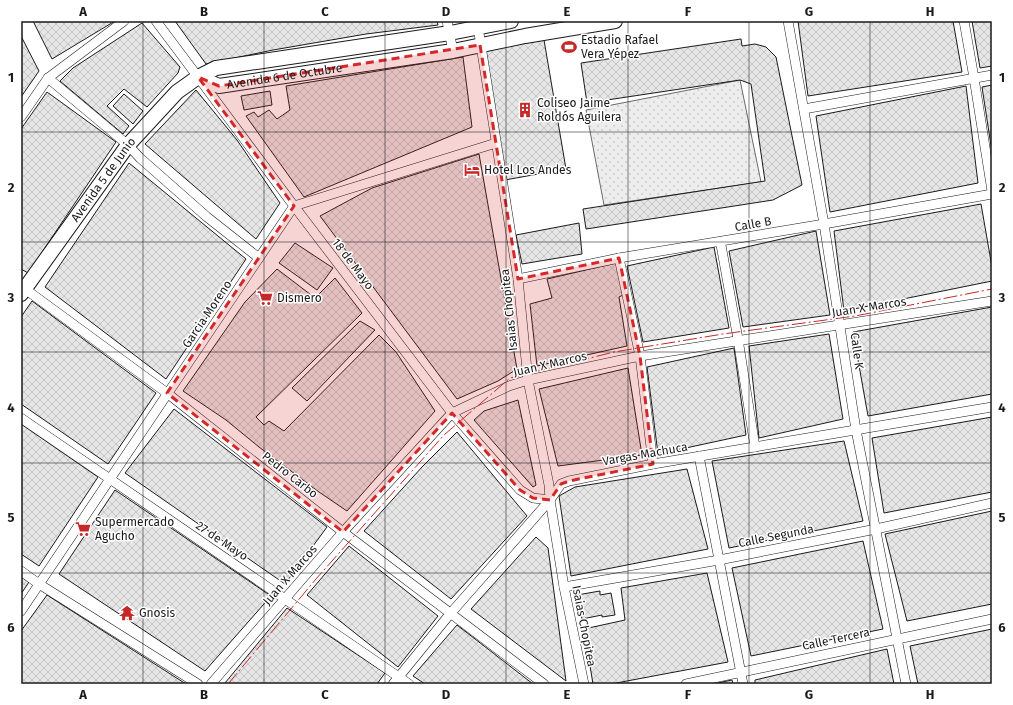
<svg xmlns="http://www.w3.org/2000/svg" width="1013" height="705" viewBox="0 0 1013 705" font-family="'Fira Sans',sans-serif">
<defs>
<pattern id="green-dots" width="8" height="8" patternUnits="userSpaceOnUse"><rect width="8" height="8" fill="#ededed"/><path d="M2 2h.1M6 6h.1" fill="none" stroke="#cbcbcb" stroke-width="1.8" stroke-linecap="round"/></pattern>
<pattern id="building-cross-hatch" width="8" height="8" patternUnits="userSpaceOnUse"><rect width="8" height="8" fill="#e6e6e6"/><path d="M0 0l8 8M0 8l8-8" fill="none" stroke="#c5c5c5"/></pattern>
</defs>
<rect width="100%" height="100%" fill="#fff"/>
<polygon fill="url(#green-dots)" stroke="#6a6a6a" points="740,80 761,182 604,205 586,110"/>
<g fill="url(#building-cross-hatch)" stroke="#1a1a1a">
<polygon points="33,21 115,21 52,59"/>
<polygon points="175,21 437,21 438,25 366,34 273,50 206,64"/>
<polygon points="798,21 953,21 962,72 808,96"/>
<polygon points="972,21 992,21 992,66 980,68"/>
<polygon points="142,23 180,67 178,73 147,107 124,89 107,106 129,126 123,134 60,81 73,68"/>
<polygon points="21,36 39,71 21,97"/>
<polygon points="741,39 742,46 755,44 766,47 776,57 802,185 773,200 586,229 583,209 765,181 751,84 740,80 587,103 581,63"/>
<polygon points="544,40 566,169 505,180 484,50"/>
<polygon points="463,57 472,127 304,197 246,116 254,112 258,117 269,110 277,119 290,110 286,86"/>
<polygon points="992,85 992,152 982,87"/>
<polygon points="966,86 978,183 830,212 816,116"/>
<polygon points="196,90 237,140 280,203 256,239 145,144"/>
<polygon points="270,91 272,105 244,110 241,96"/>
<polygon points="47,92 116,142 28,273 21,269 21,129"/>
<polygon points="124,94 143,111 133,124 113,106"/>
<polygon points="479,154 517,369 498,381 457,399 320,216 372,188"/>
<polygon points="129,163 246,259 166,379 45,287"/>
<polygon points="981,204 992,267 992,281 844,311 834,231"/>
<polygon points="579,223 582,254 522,264 516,235"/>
<polygon points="816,231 830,315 743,327 729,251"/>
<polygon points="295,243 333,268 317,290 279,263"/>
<polygon points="714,247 729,328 643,342 627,266"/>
<polygon points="616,263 623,295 619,297 627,346 537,366 530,304 552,298 547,279"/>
<polygon points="277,269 315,298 335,278 362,313 256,417 264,425 269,421 284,431 379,335 396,352 435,411 347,511 319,492 259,447 226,420 183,391 245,302"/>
<polygon points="32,301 156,393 108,464 21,404 21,317"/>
<polygon points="992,307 992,394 868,416 853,332"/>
<polygon points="360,321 375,330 307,401 292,388"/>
<polygon points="829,334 843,419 759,438 749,346"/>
<polygon points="734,348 746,435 658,454 647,367"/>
<polygon points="628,368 642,455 558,466 539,389"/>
<polygon points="518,400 536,485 533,487 474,420 484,411"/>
<polygon points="174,409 327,527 285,584 125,473"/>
<polygon points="992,417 992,492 884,513 872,438"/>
<polygon points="21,424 98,477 39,566 21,554"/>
<polygon points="457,432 527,516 451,599 364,531 422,467"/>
<polygon points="844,441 863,521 729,548 712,461"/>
<polygon points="687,469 708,549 571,576 559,496 575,487"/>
<polygon points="115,490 271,596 205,671 59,574"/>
<polygon points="992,511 992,604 907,621 885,534"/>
<polygon points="536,537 548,548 566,681 471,609"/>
<polygon points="863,541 883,629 751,656 732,568"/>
<polygon points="349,546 438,616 398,667 307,595"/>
<polygon points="707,573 728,662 611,684 593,684 584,629 625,620 621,588"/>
<polygon points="21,577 29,582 21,594"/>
<polygon points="600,591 600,595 611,593 615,615 602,617 602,615 582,619 577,595"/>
<polygon points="47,595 186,684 21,684 21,631"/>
<polygon points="287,608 385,673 377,684 227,684 225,683"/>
<polygon points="457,625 533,684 425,684 413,676"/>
<polygon points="992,629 992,684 918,684 910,646"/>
<polygon points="887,649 894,684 755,684 755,680"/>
<polygon points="732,680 733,684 713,684"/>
</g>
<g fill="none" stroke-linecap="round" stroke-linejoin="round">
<defs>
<g id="minor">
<polyline points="156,21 198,77 294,206 452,413 520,490 533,498 550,500"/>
<polyline points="447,21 453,51"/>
<polyline points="788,21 824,224 856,430 906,684"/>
<polyline points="964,21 974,78 992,191"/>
<polyline points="478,27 518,279 528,380 549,485 550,500 564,587 584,684"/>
<polyline points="48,78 128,145 140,158 207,217 259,258"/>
<polyline points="804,109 992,75"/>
<polyline points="21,117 48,78 124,21"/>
<polyline points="719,242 721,245 738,339 755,447"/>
<polyline points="619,258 640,356 653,464"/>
<polyline points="518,279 619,258 824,224 992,194"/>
<polyline points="21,286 167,393 343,532 544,684"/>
<polyline points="21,418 409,684"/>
<polyline points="699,456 743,684"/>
<polyline points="21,571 39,584 198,684"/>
<polyline points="564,587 719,560 876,529 992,503"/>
<polyline points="21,611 294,206 496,143"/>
<polyline points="211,684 343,532 452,413 509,386 528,380 640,356 992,301"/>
<polyline points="393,684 450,614 550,500 561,484 569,481 653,464 992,407"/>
<polyline points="686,684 992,619"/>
</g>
<g id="primary">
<path id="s1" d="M198 77 219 86 453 51 525 36 615 21"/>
<path id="s2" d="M21 294 128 145 177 92 198 77 216 68 450 33 511 21"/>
</g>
</defs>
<use href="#minor" stroke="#1a1a1a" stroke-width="10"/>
<use href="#primary" stroke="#1a1a1a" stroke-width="16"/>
<use href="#minor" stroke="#fff" stroke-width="9"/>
<use href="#primary" stroke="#fff" stroke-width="14"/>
<polyline stroke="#c62828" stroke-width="1" stroke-dasharray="14 3 2 3" stroke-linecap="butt" points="228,684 316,579 444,435 510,378 614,352 723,334 855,316 992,289"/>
</g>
<path fill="#d62828" fill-opacity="0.2" stroke="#d62828" stroke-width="3" stroke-dasharray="8 5" stroke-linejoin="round" d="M480 45 518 279 619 258 640 356 653 464 569 481 561 484 550 500 533 498 520 490 452 413 343 532 167 393 294 206 198 77 219 86Z"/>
<path fill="none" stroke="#1a1a1a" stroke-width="1" stroke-opacity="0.55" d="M143 21V684M264 21V684M385 21V684M506 21V684M628 21V684M749 21V684M870 21V684M21 132H992M21 242H992M21 352H992M21 463H992M21 573H992"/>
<defs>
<symbol id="stadium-bare" viewBox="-9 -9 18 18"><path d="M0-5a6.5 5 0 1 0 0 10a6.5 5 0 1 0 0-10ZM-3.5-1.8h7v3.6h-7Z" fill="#c62828" stroke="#fff" stroke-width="2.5" paint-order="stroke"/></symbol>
<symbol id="building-bare" viewBox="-9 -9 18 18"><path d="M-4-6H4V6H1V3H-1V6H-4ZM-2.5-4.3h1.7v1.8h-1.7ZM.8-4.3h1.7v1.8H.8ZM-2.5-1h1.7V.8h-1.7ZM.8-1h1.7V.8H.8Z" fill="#c62828" stroke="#fff" stroke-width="2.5" paint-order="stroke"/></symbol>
<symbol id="hotel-bare" viewBox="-9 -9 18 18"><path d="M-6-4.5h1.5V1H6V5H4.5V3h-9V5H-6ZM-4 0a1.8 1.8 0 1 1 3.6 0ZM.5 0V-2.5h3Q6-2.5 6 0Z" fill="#c62828" stroke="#fff" stroke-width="2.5" paint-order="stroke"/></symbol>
<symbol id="supermarket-bare" viewBox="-9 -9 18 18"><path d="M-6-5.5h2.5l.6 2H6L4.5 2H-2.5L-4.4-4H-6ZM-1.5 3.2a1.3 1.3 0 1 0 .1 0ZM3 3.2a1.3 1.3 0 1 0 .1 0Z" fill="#c62828" stroke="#fff" stroke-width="2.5" paint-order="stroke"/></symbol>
<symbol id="temple-bare" viewBox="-9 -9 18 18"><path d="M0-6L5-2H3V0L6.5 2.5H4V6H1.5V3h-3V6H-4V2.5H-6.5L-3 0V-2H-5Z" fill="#c62828" stroke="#fff" stroke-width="2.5" paint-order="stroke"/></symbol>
</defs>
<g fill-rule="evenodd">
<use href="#stadium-bare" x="558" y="36" width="22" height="22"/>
<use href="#building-bare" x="514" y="99" width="22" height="22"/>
<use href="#hotel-bare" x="461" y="159" width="22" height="22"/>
<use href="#supermarket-bare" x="254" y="287" width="22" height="22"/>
<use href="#supermarket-bare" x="72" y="518" width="22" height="22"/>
<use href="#temple-bare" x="116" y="602" width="22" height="22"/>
</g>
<g text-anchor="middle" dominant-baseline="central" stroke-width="3" stroke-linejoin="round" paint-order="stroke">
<g font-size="12" fill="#1a1a1a" stroke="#fff" text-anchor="start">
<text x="581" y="40">Estadio Rafael<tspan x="581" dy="14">Vera Yépez</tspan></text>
<text x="537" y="103">Coliseo Jaime<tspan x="537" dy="14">Roldós Aguilera</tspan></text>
<text x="484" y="170">Hotel Los Andes</text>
<text x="277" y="298">Dismero</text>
<text x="95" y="522">Supermercado<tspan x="95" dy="14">Agucho</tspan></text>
<text x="139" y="613">Gnosis</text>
</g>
<g font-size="12" fill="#1a1a1a" stroke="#fff">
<text stroke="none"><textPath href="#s1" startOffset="89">Avenida 6 de Octubre</textPath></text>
<text stroke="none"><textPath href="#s2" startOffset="141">Avenida 5 de Junio</textPath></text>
<text transform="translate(753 224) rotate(-10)">Calle B</text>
<text transform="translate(353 264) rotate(53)">18 de Mayo</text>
<text transform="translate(869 307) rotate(-9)">Juan X Marcos</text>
<text transform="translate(509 310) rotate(-96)">Isaias Chopitea</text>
<text transform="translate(207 314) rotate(-56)">Garcia Moreno</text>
<text transform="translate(857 351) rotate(82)">Calle K</text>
<text transform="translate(550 364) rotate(-13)">Juan X Marcos</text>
<text transform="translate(645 454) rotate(-10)">Vargas Machuca</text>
<text transform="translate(290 475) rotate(38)">Pedro Carbo</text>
<text transform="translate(776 536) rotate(-11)">Calle Segunda</text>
<text transform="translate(222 541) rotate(34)">27 de Mayo</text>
<text transform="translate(290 575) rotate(-49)">Juan X Marcos</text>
<text transform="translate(584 626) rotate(79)">Isaias Chopitea</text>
<text transform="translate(836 639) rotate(-12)">Calle Tercera</text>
</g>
</g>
<rect width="1013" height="705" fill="none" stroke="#ffffff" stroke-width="44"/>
<rect x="22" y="22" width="969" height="661" fill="none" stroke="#1a1a1a" stroke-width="1.5"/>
<g font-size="13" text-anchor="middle" font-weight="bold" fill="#1a1a1a">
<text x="83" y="16">A</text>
<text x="204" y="16">B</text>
<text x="325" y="16">C</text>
<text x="446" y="16">D</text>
<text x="567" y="16">E</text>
<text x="688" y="16">F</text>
<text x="809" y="16">G</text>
<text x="930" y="16">H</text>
<text x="11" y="82">1</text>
<text x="1002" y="82">1</text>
<text x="11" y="192">2</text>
<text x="1002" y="192">2</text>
<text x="11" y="302">3</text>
<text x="1002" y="302">3</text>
<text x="11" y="412">4</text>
<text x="1002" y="412">4</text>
<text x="11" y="522">5</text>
<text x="1002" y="522">5</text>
<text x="11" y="632">6</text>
<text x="1002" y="632">6</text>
<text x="83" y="699">A</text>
<text x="204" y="699">B</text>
<text x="325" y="699">C</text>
<text x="446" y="699">D</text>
<text x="567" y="699">E</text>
<text x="688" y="699">F</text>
<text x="809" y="699">G</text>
<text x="930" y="699">H</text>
</g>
</svg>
